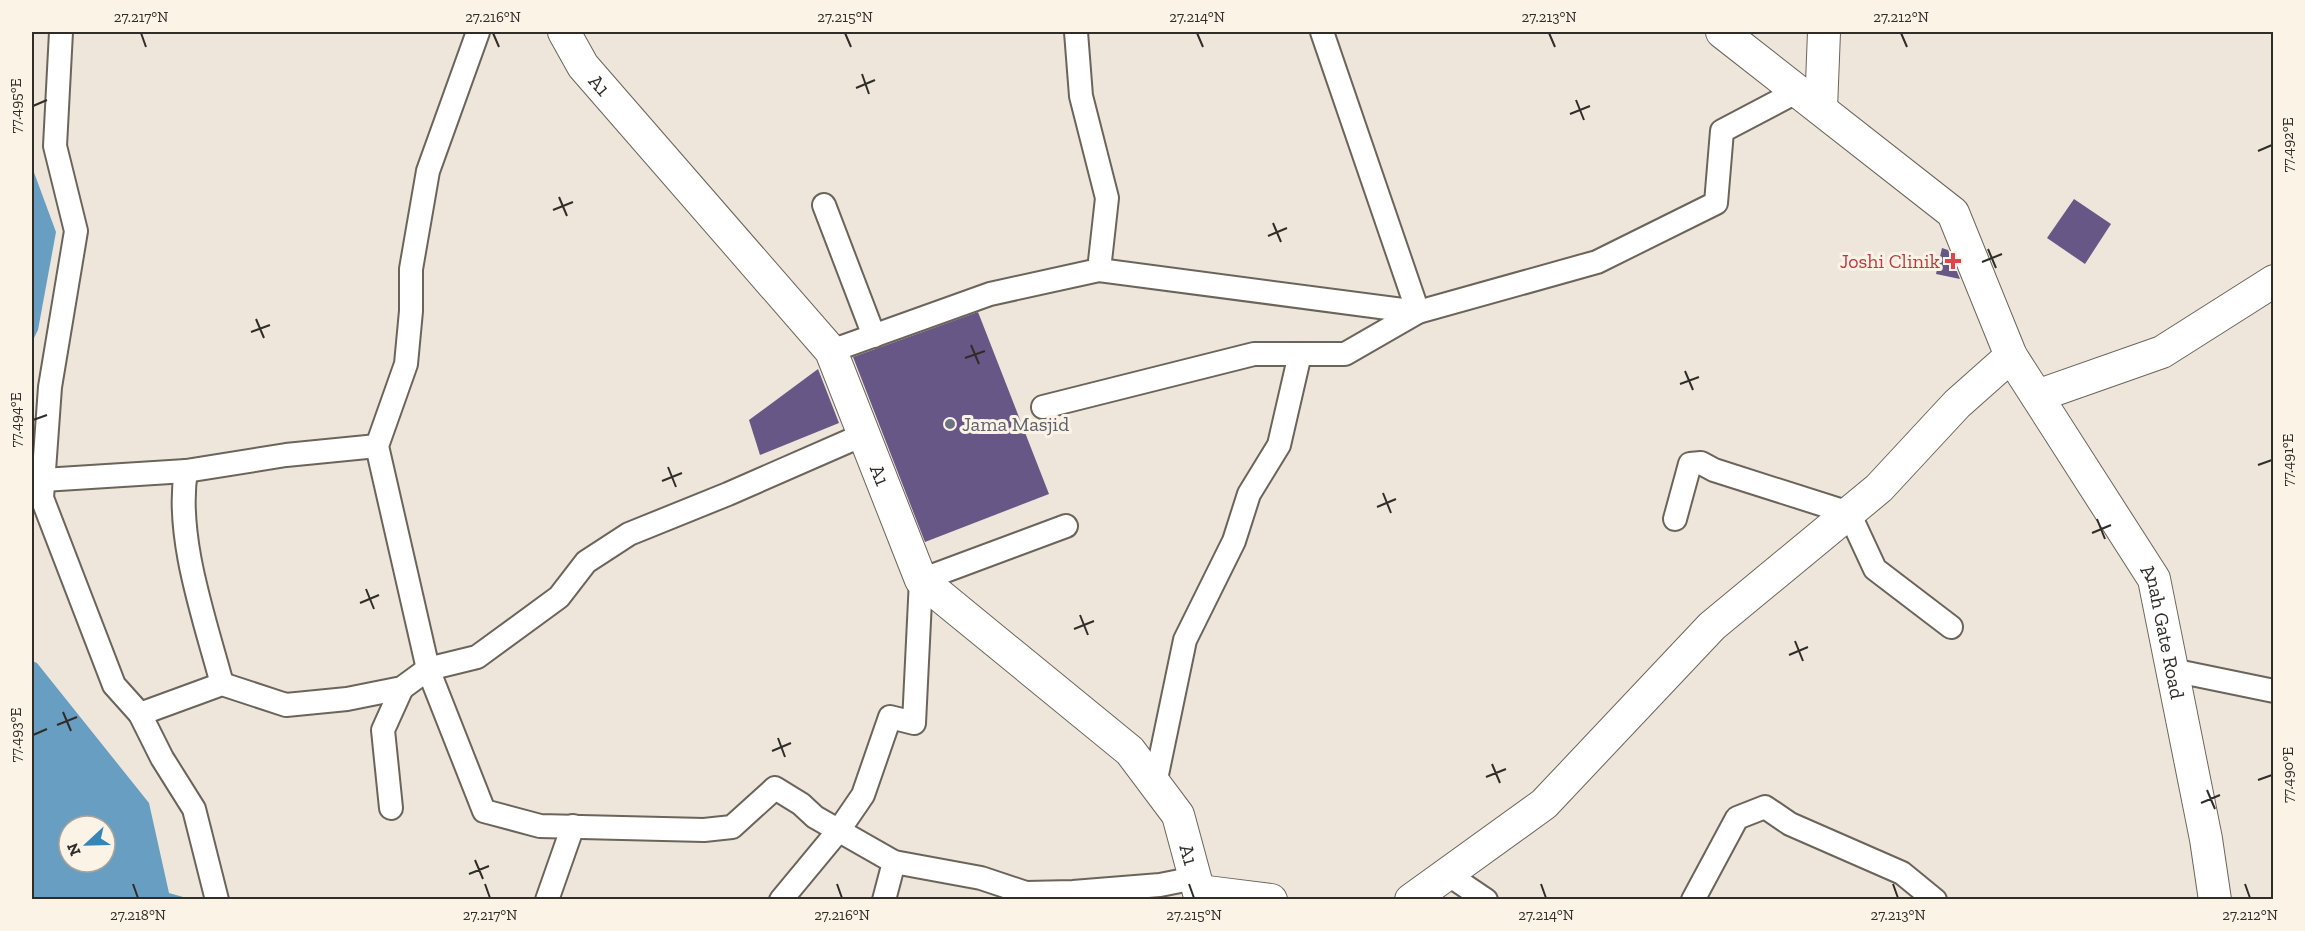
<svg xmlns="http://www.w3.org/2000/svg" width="2305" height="931" viewBox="0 0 2305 931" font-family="'Zilla Slab',serif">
<rect width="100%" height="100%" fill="#eee6da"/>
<g fill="#689ec1" fill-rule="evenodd">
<polygon points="32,167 56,232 38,330 32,342"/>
<path d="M32 661 37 663 149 803 169 893 190 899H32ZM69 826H105V862H69Z"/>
</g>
<g fill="#665787">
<polygon points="2074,199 2111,224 2085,264 2047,238"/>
<polygon points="1942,248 1948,250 1960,279 1936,274"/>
<polygon points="978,312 1049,494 925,542 853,357"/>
<polygon points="818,369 839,423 760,455 749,420"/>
</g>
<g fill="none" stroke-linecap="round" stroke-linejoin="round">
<defs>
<g id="street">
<polyline points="61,32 55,146 76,231 50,387 42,498 114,685 140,714 162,758 194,809 217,900"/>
<polyline points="478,32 428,171 411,269 411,311 406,364 377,446 428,669 484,811 540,826 704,830 732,827 775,788 801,804 815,817 894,862 981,878 1026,893 1073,892 1160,885 1195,878"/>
<polyline points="1076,32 1081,96 1107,198 1099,270"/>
<polyline points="824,205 874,336"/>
<polyline points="831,351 990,294 1099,270 1418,312 1597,262 1716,203 1722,131 1798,91"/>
<polyline points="1043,407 1254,354 1345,354 1418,312 1322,32"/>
<path d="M186 471C175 537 205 620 222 684"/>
<polyline points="43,480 186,471 286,455 377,446"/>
<polyline points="1675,519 1690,464 1701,463 1714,470 1849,513 1875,569 1951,627"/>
<polyline points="2172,670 2274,691"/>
<polyline points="140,714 222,684 286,705 347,699 402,688 428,669 477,657 559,597 586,562 629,534 728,494 865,434"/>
<polyline points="1155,784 1185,640 1234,541 1249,494 1279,445 1300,354"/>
<polyline points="391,808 383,730 402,688"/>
<polyline points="1446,873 1486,900"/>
<polyline points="547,900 573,826"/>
<polyline points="781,900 839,830 863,795 890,717 914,723 921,580 1066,526"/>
<polyline points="884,900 894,862"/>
<polyline points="1693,900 1737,818 1765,807 1790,824 1902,873 1935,900"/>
</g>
<g id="secondary">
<path id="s1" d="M564 32 583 66 831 351 921 580 1130 751 1178 815 1201 900"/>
<path id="s2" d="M1722 32 1953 213 2011 356 2154 579 2206 839 2215 900"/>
<polyline points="1821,109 1824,32"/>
<polyline points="2037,396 2162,352 2274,281"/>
<polyline points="1199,891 1271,900"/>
<polyline points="1411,900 1544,804 1712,626 1879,488 1957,404 2011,356"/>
</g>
</defs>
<use href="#street" stroke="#6b645a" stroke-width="26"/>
<use href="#secondary" stroke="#6b645a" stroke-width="34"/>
<use href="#street" stroke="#fff" stroke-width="22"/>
<use href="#secondary" stroke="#fff" stroke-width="32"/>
</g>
<path fill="none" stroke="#302d29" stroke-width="2" d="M141 33 146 47M493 33 499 47M845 33 851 47M1197 33 1203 47M1549 33 1555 47M1901 33 1907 47M862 74 869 94M856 88 875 80M1576 100 1584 120M33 106 47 100M1570 114 1590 106M2258 151 2272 145M559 197 567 216M553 210 573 202M1273 223 1281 242M1268 236 1287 228M1988 249 1996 268M1982 262 2002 254M256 319 264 338M251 332 270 325M971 345 979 364M965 358 985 351M1685 371 1693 390M1680 384 1699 377M33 420 47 415M2258 465 2272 460M668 467 676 487M662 481 682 473M1383 493 1391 513M1377 507 1396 499M2097 519 2105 539M2092 533 2111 525M366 589 374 609M360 603 379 595M1080 615 1088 635M1074 629 1094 621M1795 641 1803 661M1789 655 1808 647M63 712 71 731M57 725 77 717M33 735 47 729M778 738 785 757M772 751 791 743M1492 764 1500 783M1486 777 1506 769M2258 780 2272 775M2207 790 2215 809M2201 803 2220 795M475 860 483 879M469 874 489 866M133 884 138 898M485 884 490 898M837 884 842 898M1189 884 1194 898M1541 884 1546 898M1893 884 1898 898M2245 884 2250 898"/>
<path fill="#e0444e" stroke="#fcf3e7" stroke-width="2" d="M1950 252h6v6h6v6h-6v6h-6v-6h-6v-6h6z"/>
<circle fill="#6b7280" stroke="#fcf3e7" stroke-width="2" cx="950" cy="424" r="6"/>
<g text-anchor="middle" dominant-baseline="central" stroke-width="6" stroke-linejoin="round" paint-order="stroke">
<g font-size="20" fill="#302d29" stroke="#fcf3e7">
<text stroke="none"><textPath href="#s1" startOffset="64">A1</textPath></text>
<text stroke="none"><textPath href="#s1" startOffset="550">A1</textPath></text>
<text stroke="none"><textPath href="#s2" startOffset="766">Anah Gate Road</textPath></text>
<text stroke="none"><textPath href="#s1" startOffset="1054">A1</textPath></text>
</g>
<g font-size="20" fill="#be3a42" stroke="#fcf3e7" text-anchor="end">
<text x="1940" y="261">Joshi Clinik</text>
</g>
<g font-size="20" fill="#5b616d" stroke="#fcf3e7" text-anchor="start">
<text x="962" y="424">Jama Masjid</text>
</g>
</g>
<rect width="2305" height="931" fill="none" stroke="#fcf3e7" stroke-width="66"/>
<g transform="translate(87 844) rotate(248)"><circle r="28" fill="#fcf3e7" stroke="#aaa49b" stroke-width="1.5"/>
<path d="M0-4.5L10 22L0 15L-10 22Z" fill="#3685b7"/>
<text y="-9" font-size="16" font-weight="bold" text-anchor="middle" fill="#302d29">N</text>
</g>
<rect x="33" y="33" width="2239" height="865" fill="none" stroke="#302d29" stroke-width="2"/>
<g font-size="15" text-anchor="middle" fill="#302d29">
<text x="141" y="22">27.217°N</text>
<text x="493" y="22">27.216°N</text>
<text x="845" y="22">27.215°N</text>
<text x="1197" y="22">27.214°N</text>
<text x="1549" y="22">27.213°N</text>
<text x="1901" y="22">27.212°N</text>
<text transform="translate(16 106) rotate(-90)" y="5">77.495°E</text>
<text transform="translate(2288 145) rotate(-90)" y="5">77.492°E</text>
<text transform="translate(16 420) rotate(-90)" y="5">77.494°E</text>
<text transform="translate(2288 460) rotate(-90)" y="5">77.491°E</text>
<text transform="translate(16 735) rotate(-90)" y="5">77.493°E</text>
<text transform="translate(2288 775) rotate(-90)" y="5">77.490°E</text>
<text x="138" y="920">27.218°N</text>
<text x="490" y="920">27.217°N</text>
<text x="842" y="920">27.216°N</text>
<text x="1194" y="920">27.215°N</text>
<text x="1546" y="920">27.214°N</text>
<text x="1898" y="920">27.213°N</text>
<text x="2250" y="920">27.212°N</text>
</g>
</svg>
